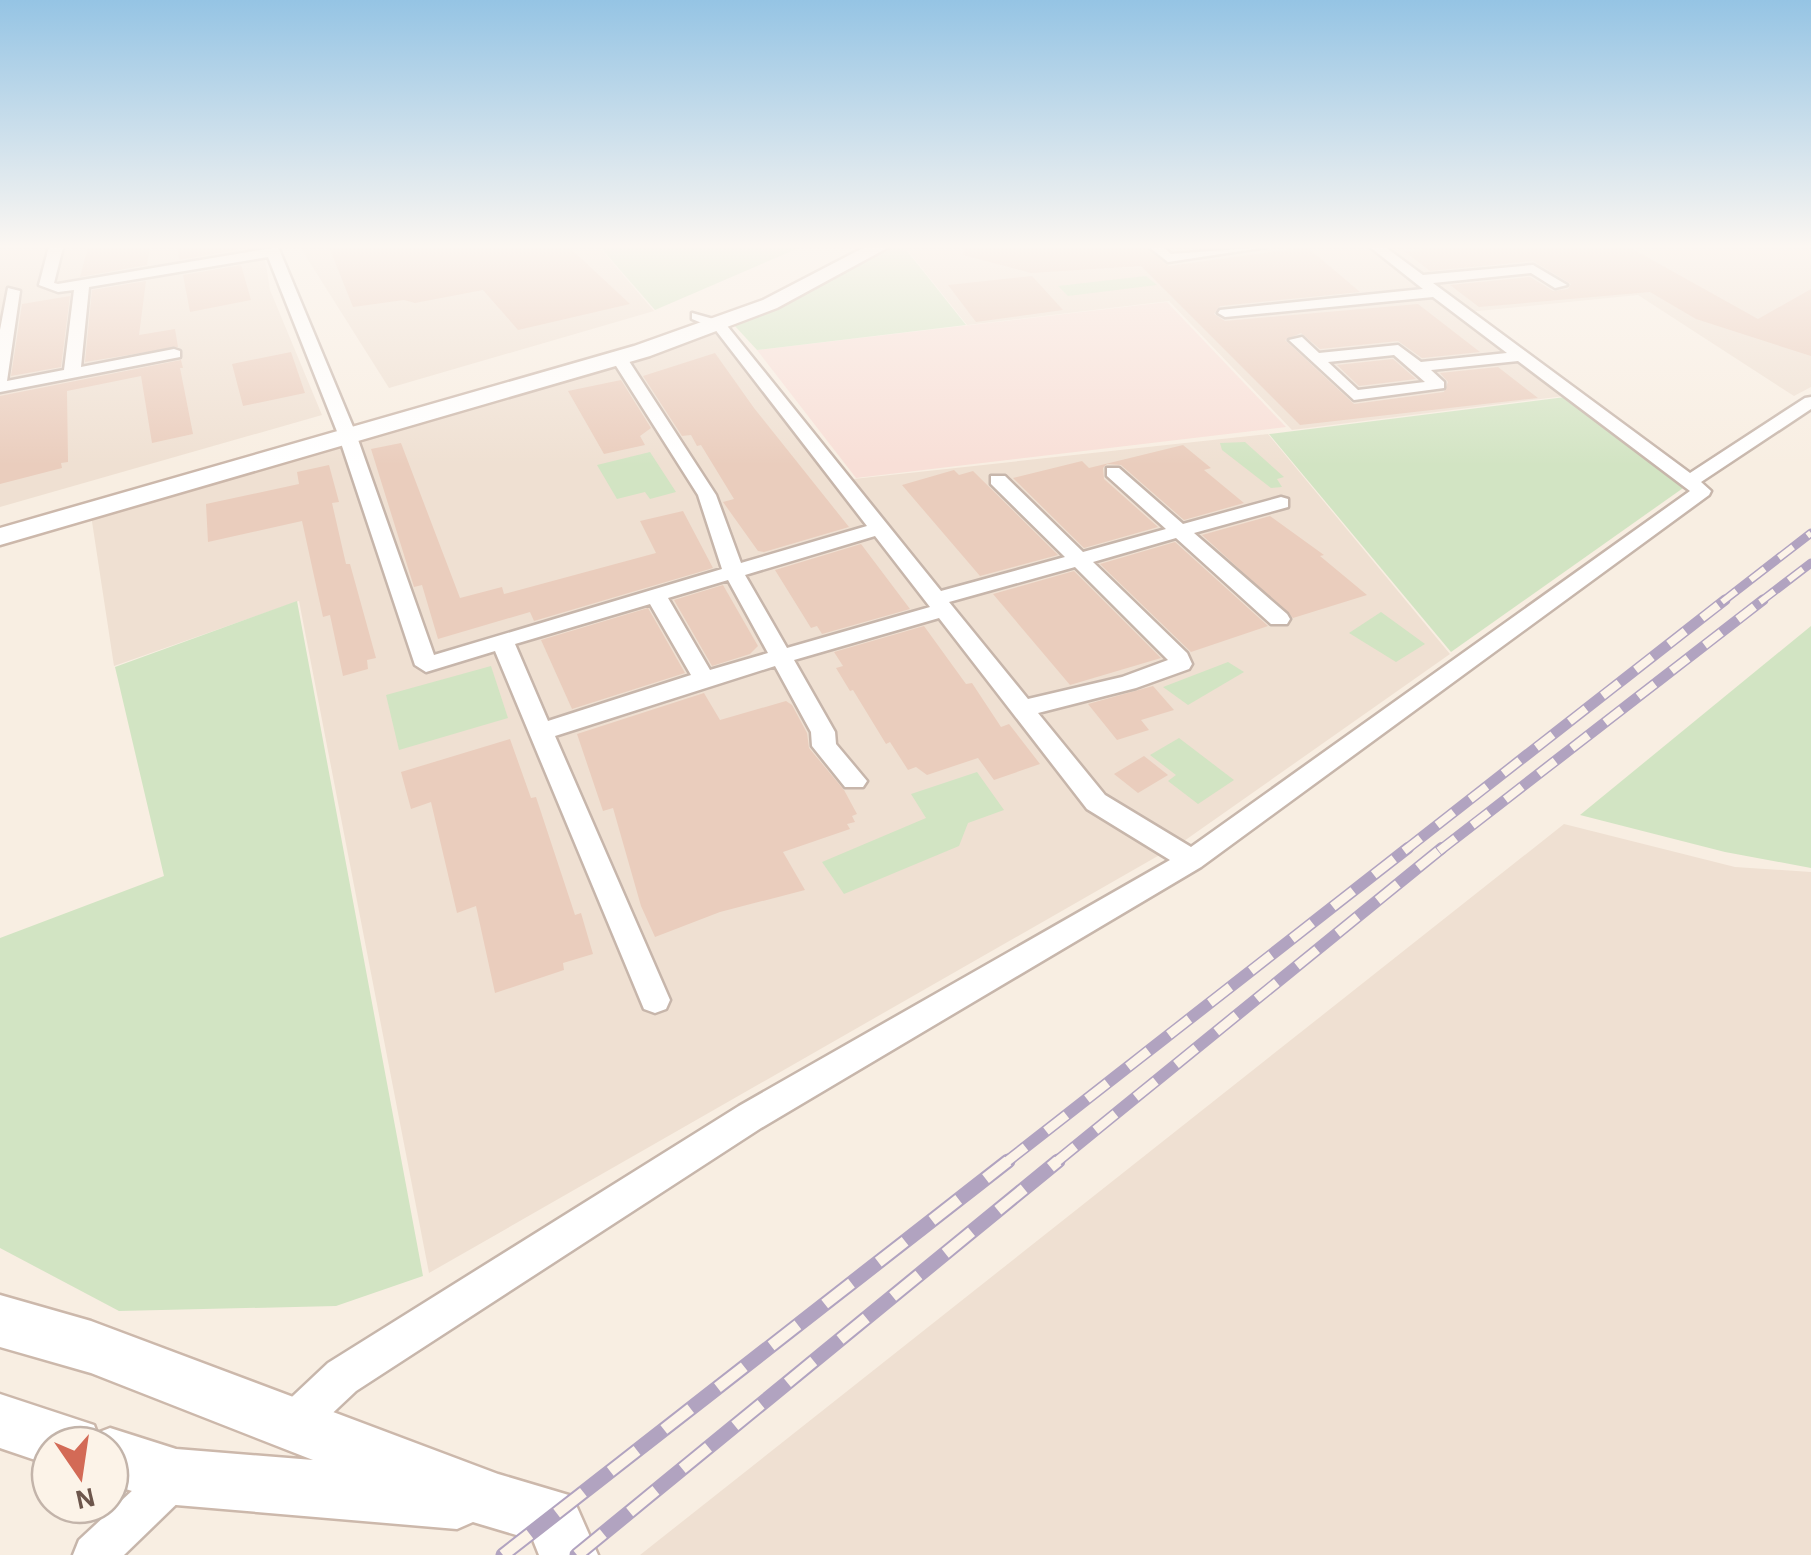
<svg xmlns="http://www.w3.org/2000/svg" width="1811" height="1555" viewBox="0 0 1811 1555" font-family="'Alegreya Sans',sans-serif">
<rect width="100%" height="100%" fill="#f8eee2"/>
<g fill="#efe0d2">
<polygon points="0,247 263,247 270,290 322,415 0,507"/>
<polygon points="300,247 599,247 654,311 389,388"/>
<polygon points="905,247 1375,247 1573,395 1292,430 1169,301 967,325"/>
<polygon points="1381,247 1811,247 1811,387 1794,396 1638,295 1468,312"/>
<polygon points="718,329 835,481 1268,434 1450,654 1184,841 429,1273 299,601 114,666 91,515"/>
<polygon points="1564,824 1735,867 1811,872 1811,1555 640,1555"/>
</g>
<polygon fill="#f8dfd7" points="1167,302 1286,427 856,478 757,350"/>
<g fill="#d2e4c3">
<polygon points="600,247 801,247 655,310"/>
<polygon points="895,247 904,247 966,325 757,350 734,325"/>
<polygon points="1146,276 1157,285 1068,296 1058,286"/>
<polygon points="1573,396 1686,486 1451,652 1269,434"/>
<polygon points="1245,442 1284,477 1277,479 1282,487 1271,488 1222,450 1220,443"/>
<polygon points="650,452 676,492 650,499 645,492 617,499 597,465"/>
<polygon points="297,601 423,1276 336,1306 119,1311 0,1248 0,938 164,876 115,667"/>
<polygon points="1381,612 1425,644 1396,662 1349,633"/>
<polygon points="1811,626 1811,868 1725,852 1580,815"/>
<polygon points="1228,662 1244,672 1188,705 1163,687"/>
<polygon points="491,666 508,718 399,750 386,695"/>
<polygon points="1179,738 1234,780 1198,804 1168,781 1176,775 1150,755"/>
<polygon points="977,772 1004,810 968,823 959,846 844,894 822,862 926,818 911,794"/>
</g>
<g fill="#eacdbd">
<polygon points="88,247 150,247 147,265 80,277"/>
<polygon points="177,247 235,247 236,250 179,260"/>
<polygon points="329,247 569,247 630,304 518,330 483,290 415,303 404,300 353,307"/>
<polygon points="964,247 1145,247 1169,266 1307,247 1360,292 1220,306 1214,314 1225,321 1418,304 1480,352 1422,358 1398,341 1320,349 1301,333 1285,340 1354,404 1444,392 1448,382 1440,373 1498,367 1538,398 1300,425 1141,266 1031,273 963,255"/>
<polygon points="1452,247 1629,247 1758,319 1811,289 1811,356 1696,319 1650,292 1479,307 1450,285 1530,277 1553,291 1568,289 1571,284 1533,261 1430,271 1404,251"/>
<polygon points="241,265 251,300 190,312 183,275"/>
<polygon points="1032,276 1063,310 976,322 948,285"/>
<polygon points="146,281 139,335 175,329 178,347 85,362 92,290"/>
<polygon points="70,296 61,367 11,376 22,304"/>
<polygon points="291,352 305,393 243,406 232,364"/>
<polygon points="715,353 754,408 849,527 764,552 758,551 723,502 734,499 701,445 697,446 691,435 682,436 643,376"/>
<polygon points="1393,359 1416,379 1359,386 1337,365"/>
<polygon points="181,360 183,368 180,368 193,434 152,443 141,376 67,391 68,462 61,463 62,468 0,484 0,396"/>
<polygon points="621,380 651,428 640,436 645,445 604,454 568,391"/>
<polygon points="401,443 460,598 502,587 504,594 656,553 640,521 683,511 713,568 534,621 530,612 438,639 422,585 414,587 371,449"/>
<polygon points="1183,445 1211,468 1204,470 1244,503 1184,520 1121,465 1107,464 1103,468 1104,479 1158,527 1084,548 1013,478 1082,461 1089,468"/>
<polygon points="329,465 339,502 332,503 346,564 350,564 376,658 367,660 368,669 343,676 330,615 323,617 302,521 208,542 206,504 299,484 297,472"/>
<polygon points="954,470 959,475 973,471 1058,555 980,576 902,485"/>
<polygon points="1270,516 1324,555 1320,556 1367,595 1293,618 1202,535"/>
<polygon points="1175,542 1268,626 1191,652 1100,564"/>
<polygon points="861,544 910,609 822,634 817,626 811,628 775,570"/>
<polygon points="1074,571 1161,658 1070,685 993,594"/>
<polygon points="723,585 758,646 750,654 712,666 674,600"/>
<polygon points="648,608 685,673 572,709 541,640"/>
<polygon points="924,626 966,684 972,683 1001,727 1009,724 1040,764 994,780 978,758 927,775 916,767 908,770 890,742 886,744 853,690 850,691 836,668 843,666 834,652"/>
<polygon points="1153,686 1174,710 1141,720 1149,730 1117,740 1088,704"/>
<polygon points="704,693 720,720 786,701 792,705 807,733 809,748 844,790 857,814 852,816 855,822 847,824 850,829 783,852 805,890 720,912 655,937 641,906 613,808 603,811 577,734"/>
<polygon points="510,739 531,798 536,797 575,915 581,913 593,954 563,963 564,970 495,993 476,906 457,913 431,802 411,809 401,772"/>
<polygon points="1144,756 1168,775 1138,793 1114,774"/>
</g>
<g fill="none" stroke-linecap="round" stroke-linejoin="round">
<defs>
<g id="street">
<path d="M49 247H63L54 283 58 284 278 247 356 434 434 655 722 569 698 495 611 358 613 355H625L716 495 741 563 867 526 714 328 692 319V313L724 322 941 591 1065 557 991 484V476H1005L1083 552 1166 529 1107 476V468H1119L1183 524 1281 497 1288 499V507L1194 533 1287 614 1290 619 1287 624H1271L1176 538 1093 562 1187 653 1192 664 1189 669 1136 688 1038 713 1105 795 1191 847 1690 491 1518 361 1431 370 1444 382V388L1354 400 1289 340 1302 337 1319 353 1398 345 1421 362 1507 353 1433 297 1225 317 1218 313 1220 310 1423 289 1370 247H1385L1423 275 1533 265 1567 285 1555 288 1531 273 1433 283 1690 473 1805 398 1811 397V409L1701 482 1711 491 1709 495 1201 867 761 1128 356 1391 305 1439 291 1445 277 1439 271 1425 277 1411 328 1363 739 1106 1170 860 1087 809 939 618 794 660 835 732 836 744 867 781 863 787H845L812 746 811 732 775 666 555 736 670 1000 666 1009 655 1013 644 1009 495 651 426 672 415 665 338 434 268 257 89 287 81 367 174 349 180 351V357L0 392V330L8 288 20 291 7 381 64 370 74 290 58 292 39 285ZM1394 355 1425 382 1358 390 1328 362ZM875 536 930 607 787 648 745 575ZM1075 567 1168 660 1122 677 1028 699 949 602ZM728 580 768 653 710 670 668 598ZM650 604 691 675 548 721 515 644Z"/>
<polygon points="1149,247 1163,247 1171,254 1267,247 1168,262"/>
<polygon points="176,1457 190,1463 196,1477 190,1491 124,1555 73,1555 79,1540 162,1463"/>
</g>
<g id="secondary">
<polygon points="865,247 889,247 777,308 650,356 0,545 0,528 634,346 763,300"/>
<polygon points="0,1295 91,1321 498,1474 572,1496 598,1555 539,1555 533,1540 473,1522 457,1529 176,1505 110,1484 110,1445 50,1445 50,1465 0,1448 0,1394 94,1425 97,1433 110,1428 176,1449 313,1460 91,1373 0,1347"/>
</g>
</defs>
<use href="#street" stroke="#c7b6ab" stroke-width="5"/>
<use href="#secondary" stroke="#ccb8ab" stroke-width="5"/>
<use href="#street" fill="#fff" fill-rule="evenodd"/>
<use href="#secondary" fill="#fff" fill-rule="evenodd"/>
<defs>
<g id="rail-far3">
<polyline points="1722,602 1811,533"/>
<polyline points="1760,602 1811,563"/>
</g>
<g id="rail-far2">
<polyline points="1404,851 1725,600"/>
<polyline points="1439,851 1763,600"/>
</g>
<g id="rail-far1">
<polyline points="1005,1163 1408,848"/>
<polyline points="1055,1163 1442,848"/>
</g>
<g id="rail">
<polyline points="503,1555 1008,1161"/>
<polyline points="577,1555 1058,1161"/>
</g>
</defs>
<use href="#rail-far3" stroke="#b1a3c0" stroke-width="9"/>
<use href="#rail-far2" stroke="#b1a3c0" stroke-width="11"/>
<use href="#rail-far1" stroke="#b1a3c0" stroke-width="12"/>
<use href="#rail" stroke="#b1a3c0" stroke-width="15"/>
<use href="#rail-far3" stroke="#fcf3e8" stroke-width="6" stroke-dasharray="18" stroke-linecap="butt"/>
<use href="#rail-far2" stroke="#fcf3e8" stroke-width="8" stroke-dasharray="21" stroke-linecap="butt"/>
<use href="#rail-far1" stroke="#fcf3e8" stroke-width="9" stroke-dasharray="26" stroke-linecap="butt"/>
<use href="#rail" stroke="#fcf3e8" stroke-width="11" stroke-dasharray="34" stroke-linecap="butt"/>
</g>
<linearGradient id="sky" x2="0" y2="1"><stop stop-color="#95c4e4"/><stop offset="0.53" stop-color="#fcf7f2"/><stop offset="1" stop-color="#fcf7f2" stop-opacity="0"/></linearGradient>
<rect width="1811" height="465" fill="url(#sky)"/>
<g transform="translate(80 1475) rotate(167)"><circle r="48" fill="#fcf3e8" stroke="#c3b4aa" stroke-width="2.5"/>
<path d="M0-8L18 38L0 25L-18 38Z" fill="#d36a56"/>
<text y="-15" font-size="28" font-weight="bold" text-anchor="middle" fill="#6d564c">N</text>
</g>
</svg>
